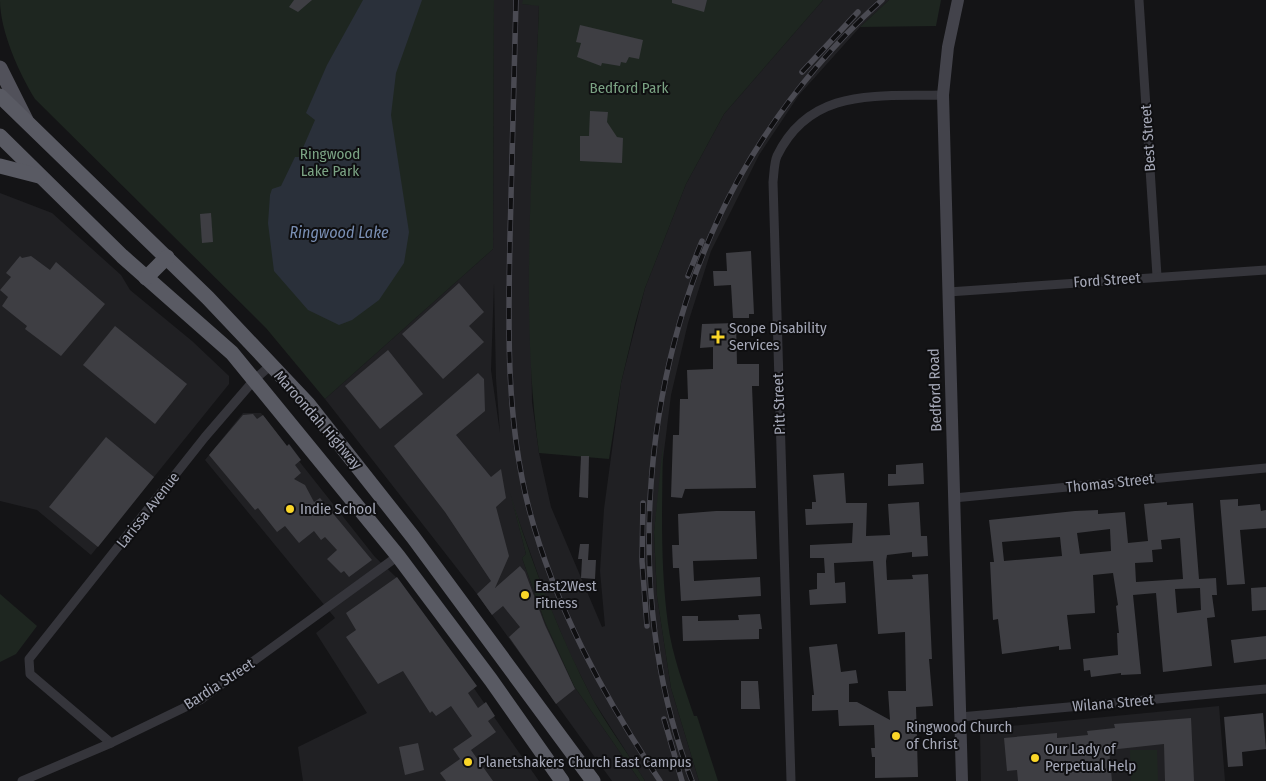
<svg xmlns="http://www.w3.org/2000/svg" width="1266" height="781" viewBox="0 0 1266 781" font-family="'Fira Sans Condensed',sans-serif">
<rect width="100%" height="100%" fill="#141416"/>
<g fill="#202023" fill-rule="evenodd">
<path d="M494 0H523V4L539 5 530 262 532 402 539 453 551 507 602 627 605 626 600 571 604 509 621 383 645 288 686 184 724 114 823 0H889L860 27 799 95 759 155 711 251 688 323 671 395 654 532 657 596 671 688 699 781H645L593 700 570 654 547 600 514 507 526 554 522 558 545 622 574 686 640 781H612L477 594 325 399 493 249ZM494 283 496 379 500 433 491 370Z"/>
<polygon points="0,193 52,213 121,275 130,290 192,341 229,376 229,384 91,555 37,510 0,501"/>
<polygon points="243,413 261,413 375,557 396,577 539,781 303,781 298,747 367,713 316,633 335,618 205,460"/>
<polygon points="1219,706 1225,781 981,781 980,729"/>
</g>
<g fill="#1e2620">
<path d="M0 0H494L493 249 325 399 266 328 35 99C19 73 0 31 0 0Z"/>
<path d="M523 0H823L724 114 686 184 645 288 635 324 621 383 609 459 539 453C519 308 534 152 539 6L522 4Z"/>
<polygon points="889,0 941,0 936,26 860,27"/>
<path d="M663 444C662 504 660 564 668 624 672 655 684 686 694 716H697L718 781H699L671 688 657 596 654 532Z"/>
<path d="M510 493C532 564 558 632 592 698 607 726 628 753 645 781H640L574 686 545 622 522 558 526 554Z"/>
<polygon points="0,594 37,626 16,654 0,662"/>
<polygon points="1130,750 1157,750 1158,781 1131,781"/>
</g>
<polygon fill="#2a303a" points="363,0 422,0 396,73 391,115 409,232 404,263 379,300 352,320 339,325 308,310 274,271 268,223 270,195 272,189 281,186 295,157 299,157 315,120 306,113 327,65"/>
<g fill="#3e3e43" fill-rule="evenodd">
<polygon points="294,0 312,0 298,12 289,7"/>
<polygon points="672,0 707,0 704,12 672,3"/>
<polygon points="580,25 643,40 639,59 629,57 626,63 621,62 620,66 602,63 601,66 577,57 581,43 576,42"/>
<polygon points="590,111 608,112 607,122 617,137 623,138 622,163 580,161 580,136 589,136"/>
<polygon points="211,213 213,242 202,243 200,214"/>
<polygon points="751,251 754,314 749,314 749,318 733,318 731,285 714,286 713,271 727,271 726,253"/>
<polygon points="20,256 22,258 31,256 50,270 56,262 105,304 61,356 25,329 27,326 2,306 8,297 0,290 11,277 6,273"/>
<polygon points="459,283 484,312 469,326 484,342 443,379 402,334"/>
<polygon points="736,323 737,364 759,364 759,386 752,386 756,488 685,489 682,498 671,497 673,435 679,435 680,399 688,399 687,370 713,369 713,347 700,348 702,324"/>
<polygon points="115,326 187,384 155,424 83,365"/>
<polygon points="388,350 423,394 380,429 345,386"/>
<polygon points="478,373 484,379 485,411 456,435 491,477 501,469 506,498 496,507 509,556 495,588 520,566 525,572 545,625 575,689 556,704 509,637 520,627 503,606 492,615 477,594 491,581 445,512 394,446"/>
<polygon points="253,414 257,419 263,415 287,446 289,444 301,460 295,465 301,473 294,479 305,485 314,502 320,498 372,560 349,577 344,571 341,573 327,559 337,550 325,537 321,540 314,531 299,543 285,526 277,532 258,508 255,510 209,455 243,415"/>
<polygon points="106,437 154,477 98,547 49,507"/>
<polygon points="581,456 589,456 588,498 579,497"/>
<polygon points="923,463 924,484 888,486 888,474 896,474 896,465"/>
<polygon points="844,473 846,503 867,503 866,536 890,535 888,504 919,502 921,536 927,536 928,556 912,557 912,552 887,555 886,561 887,580 913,579 912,575 928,574 932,659 929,659 933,706 916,707 918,777 875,778 875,757 872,757 871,748 875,748 874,725 839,726 838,710 812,711 812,695 814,695 809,647 837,644 841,672 856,670 858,683 849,684 849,702 857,702 890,720 888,691 906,691 905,632 878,634 873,561 834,563 835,583 845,582 846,603 810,605 809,590 817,589 817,573 825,573 824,558 810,558 810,545 852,543 853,523 806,525 805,509 812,509 812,502 816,502 813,475"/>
<polygon points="1238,499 1238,506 1260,504 1261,511 1266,510 1266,528 1240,530 1245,584 1227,585 1220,500"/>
<path d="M1167 502V505L1193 503 1199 579 1216 578 1217 595H1212L1215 617 1207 618 1212 666 1163 672 1156 593 1133 595 1141 674 1121 675V673L1091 677 1090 670 1084 671 1083 659 1118 655 1117 633H1119L1116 606 1118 605 1113 573 1093 575 1095 613 1067 615 1071 649 1059 650V646L1002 654 998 619 993 620 990 562H994L989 520 1075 511 1098 510V514L1125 512 1128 543 1148 541 1144 504ZM1110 529 1111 551 1080 554 1077 533ZM1060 537 1062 556 1004 561 1002 542ZM1180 538 1183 579 1136 582 1135 563 1153 562 1152 550 1162 549 1161 540ZM1200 588 1201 610 1177 613 1175 589Z"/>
<polygon points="716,511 755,511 757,559 693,561 694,581 760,577 761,596 681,601 679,568 673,568 672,545 679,545 678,514"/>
<polygon points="580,544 589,544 588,560 596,560 595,579 581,578 582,559 584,559 578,559"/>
<polygon points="397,577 477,686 468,693 478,708 486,702 495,716 488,721 496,732 471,750 493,781 446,781 440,773 460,759 453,749 472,736 451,706 436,716 432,711 430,713 403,671 378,684 346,637 356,630 346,613"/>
<polygon points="1266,587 1266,610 1252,611 1251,588"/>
<polygon points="760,614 762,629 759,629 759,639 683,641 682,616 698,616 698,621 739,620 738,615"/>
<polygon points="1266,636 1266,659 1234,663 1231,640"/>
<polygon points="741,681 758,681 760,709 741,709"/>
<polygon points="1263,713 1266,749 1242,752 1243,766 1228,767 1224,717"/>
<polygon points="1191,718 1194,781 1165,781 1164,744 1109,750 1112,781 1018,781 1017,770 1007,771 1004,738 1057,733 1057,738 1088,735 1087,731 1115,728 1114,724"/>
<polygon points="418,743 424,770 405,775 399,747"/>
</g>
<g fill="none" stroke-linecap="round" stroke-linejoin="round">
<g stroke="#35353b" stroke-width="9">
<polyline points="1139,0 1157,276"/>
<polyline points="948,292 1266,270"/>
<polyline points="954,498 1266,468"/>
<polyline points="960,717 1266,689"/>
<polyline points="111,743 30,674 29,659 205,437 255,379 271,365"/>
<polyline points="22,781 111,743 200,700 398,556"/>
<path d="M791 781 773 182C774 174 774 163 777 156 811 86 878 97 943 95"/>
</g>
<polyline stroke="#43434b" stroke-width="12" points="958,0 948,47 943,95 962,781"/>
<polyline stroke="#51515a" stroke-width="15" points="0,68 26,120"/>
<g stroke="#595a63" stroke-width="15">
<polyline points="0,96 208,298 308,404 413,537 593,781"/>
<polyline points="0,136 122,256 232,353 398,556 491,680 562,781"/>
<polyline points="0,166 39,176"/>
<polyline points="146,278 167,257"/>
</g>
<defs>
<g id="rail">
<path d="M516 0C514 79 512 158 510 237 508 329 506 420 529 509 555 607 604 697 660 781"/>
<polyline points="802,72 858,12"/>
<polyline points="688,276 702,241"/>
<polyline points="643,503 642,561 647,626"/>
<polyline points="664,719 682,781"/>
<path d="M692 781C619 595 642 354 738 180 776 112 824 52 882 0"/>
</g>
</defs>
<use href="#rail" stroke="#4a4a52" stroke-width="5.5"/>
<use href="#rail" stroke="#0f0f11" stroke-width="4" stroke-dasharray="11" stroke-linecap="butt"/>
</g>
<g fill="#fad628" stroke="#0f0f11" stroke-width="2">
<path d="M715.5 329.5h5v5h5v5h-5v5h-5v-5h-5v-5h5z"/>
<circle cx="290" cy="509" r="5"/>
<circle cx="525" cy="595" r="5"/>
<circle cx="896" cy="736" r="5"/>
<circle cx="1035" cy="758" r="5"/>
<circle cx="468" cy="762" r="5"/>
</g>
<g text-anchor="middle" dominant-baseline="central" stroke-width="4" stroke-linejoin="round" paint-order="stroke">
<g font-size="15" fill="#7ba384" stroke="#0f0f11">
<text x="629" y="88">Bedford Park</text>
<text x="330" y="154">Ringwood<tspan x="330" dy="17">Lake Park</tspan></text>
</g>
<g font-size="15" fill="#a5a8b7" stroke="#0f0f11">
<text transform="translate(1148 138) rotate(-94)">Best Street</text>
<text transform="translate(1107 280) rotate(-4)">Ford Street</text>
<text transform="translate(935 390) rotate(-92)">Bedford Road</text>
<text transform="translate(779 404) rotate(-92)">Pitt Street</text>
<text transform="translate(318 420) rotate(49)">Maroondah Highway</text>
<text transform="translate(1110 483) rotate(-6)">Thomas Street</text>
<text transform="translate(148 510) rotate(-52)">Larissa Avenue</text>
<text transform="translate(219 684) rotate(-33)">Bardia Street</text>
<text transform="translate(1113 703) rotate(-5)">Wilana Street</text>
</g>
<g font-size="15" fill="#a5a8b7" stroke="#0f0f11" text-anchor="start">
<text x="729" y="328">Scope Disability<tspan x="729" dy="17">Services</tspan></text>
<text x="300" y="509">Indie School</text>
<text x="535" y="586">East2West<tspan x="535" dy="17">Fitness</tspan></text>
<text x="906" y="727">Ringwood Church<tspan x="906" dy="17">of Christ</tspan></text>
<text x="1045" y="749">Our Lady of<tspan x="1045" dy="17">Perpetual Help</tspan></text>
<text x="478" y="762">Planetshakers Church East Campus</text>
</g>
<g font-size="16" font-style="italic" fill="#7a8fb4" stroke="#0f0f11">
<text x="339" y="232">Ringwood Lake</text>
</g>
</g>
</svg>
